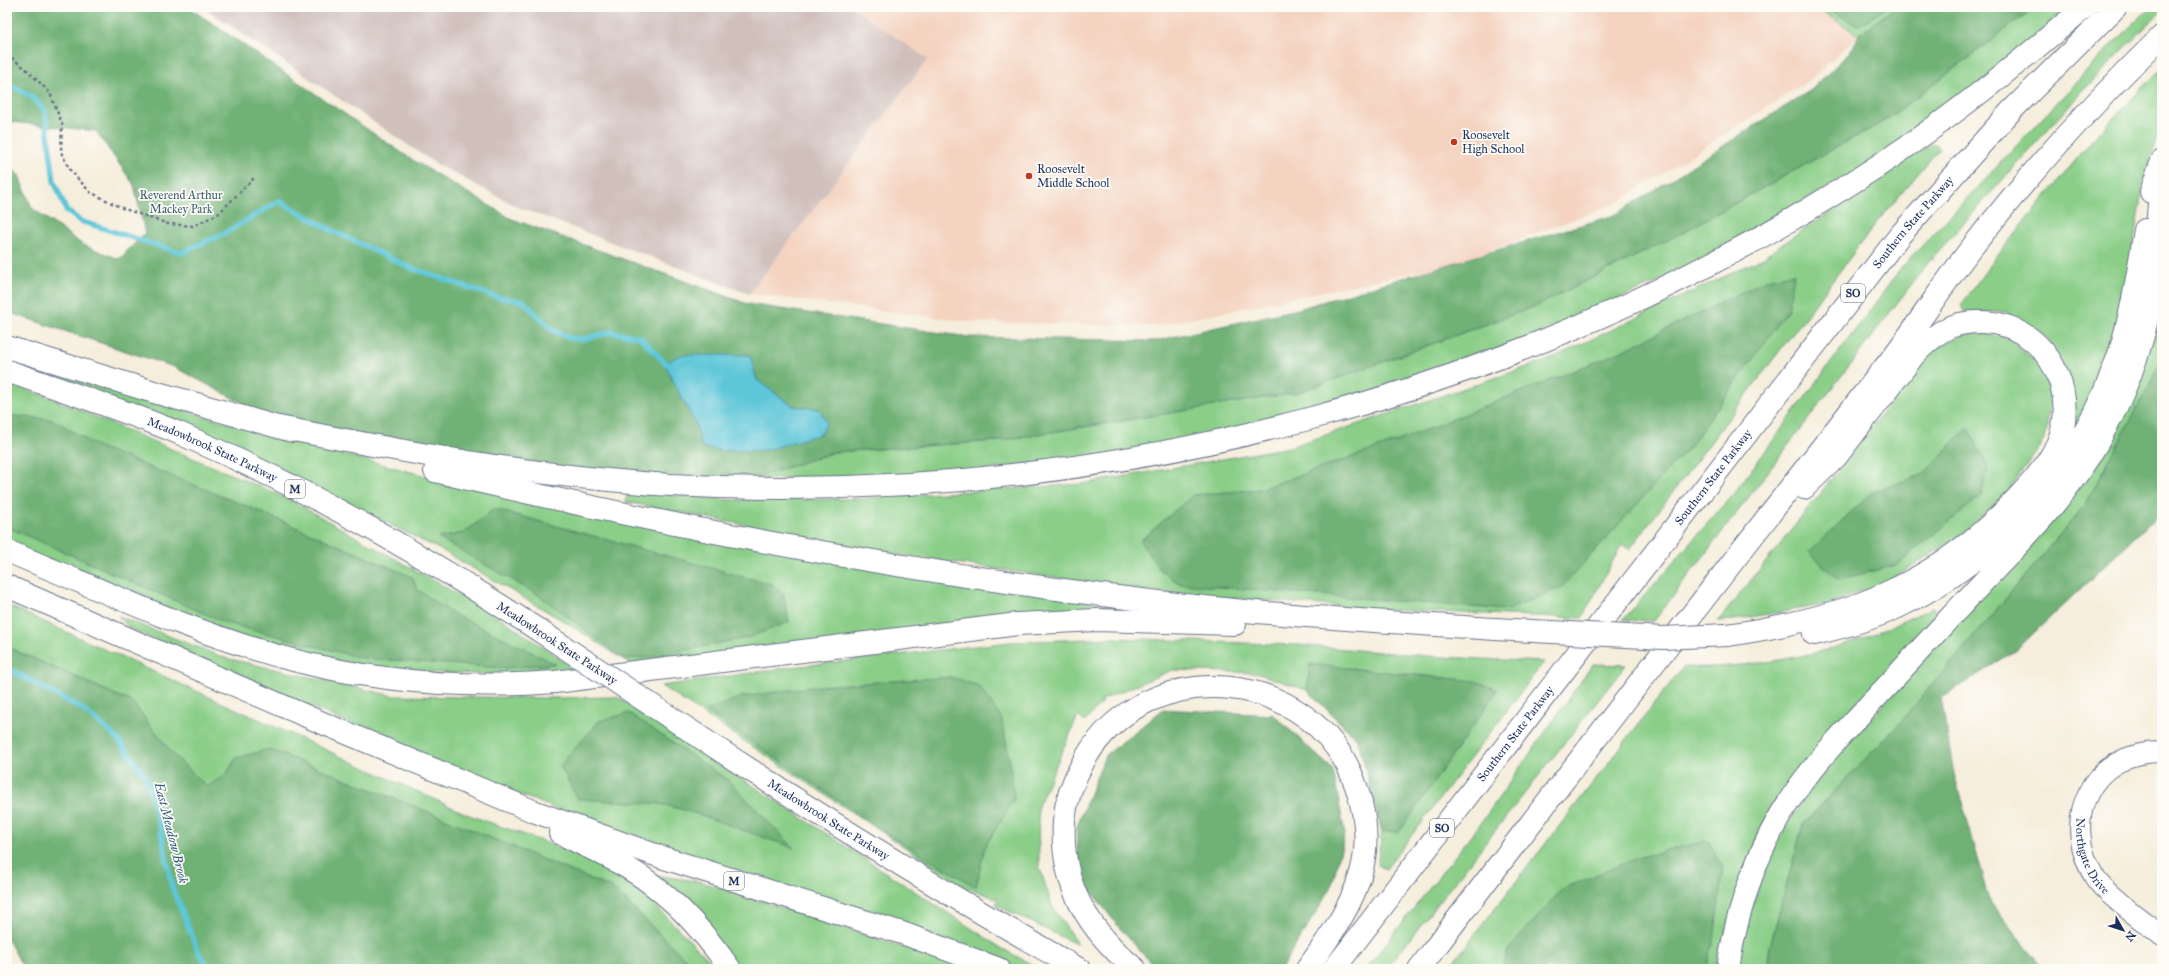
<svg xmlns="http://www.w3.org/2000/svg" width="2169" height="976" viewBox="0 0 2169 976" font-family="'IM FELL Great Primer',serif">
<rect width="100%" height="100%" fill="#fdfcf7"/>
<filter id="ink" filterUnits="userSpaceOnUse"><feTurbulence type="fractalNoise" baseFrequency=".025" numOctaves="2"/><feDisplacementMap in="SourceGraphic" scale="8" xChannelSelector="R" yChannelSelector="G"/><feConvolveMatrix kernelMatrix="1 2 1 2 8 2 1 2 1" color-interpolation-filters="sRGB"/></filter>
<filter id="wash" filterUnits="userSpaceOnUse"><feTurbulence type="fractalNoise" baseFrequency=".012" numOctaves="4" result="noise"/><feDisplacementMap in="SourceGraphic" scale="16" xChannelSelector="R" yChannelSelector="G"/><feGaussianBlur stdDeviation="0.9" result="paint"/><feColorMatrix in="noise" values="0 0 0 0 0 0 0 0 0 0 0 0 0 0 0 0 0 1.4 0 .05"/><feComposite in="paint" operator="in"/></filter>
<g filter="url(#wash)">
<rect width="100%" height="100%" fill="#f6eedc"/>
<polygon fill="#f4d3c0" points="851,7 1815,7 1859,35 1810,80 1615,204 1453,264 1158,326 972,322 749,294 928,59"/>
<polygon fill="#d0c0bc" points="203,7 851,7 928,59 749,294 518,207 436,164"/>
<g fill="#8ace88" stroke="#527e73">
<polygon points="1815,7 1895,7 1859,35"/>
<polygon points="2035,7 2069,7 1993,74 1863,168 1670,277 1492,353 1328,408 1149,449 928,477 752,479 834,452 996,441 1300,392 1536,306 1672,238 1886,120"/>
<polygon points="2151,7 2162,7 2162,10 2077,97 1927,264 1654,621 1623,620 1734,493 1902,267 2118,38"/>
<polygon points="2162,68 2162,120 2143,185 2122,314 2100,385 2073,435 2066,370 2046,336 2005,312 1964,312 1961,305 1995,258 2094,138"/>
<polygon points="1933,143 1939,149 1877,222 1630,549 1622,544 1582,618 1386,610 1155,592 901,555 626,502 627,491 731,500 851,499 1082,484 1290,447 1548,360 1759,260"/>
<polygon points="2162,235 2162,361 2085,506 1898,725 1803,824 1770,946 1767,969 1736,969 1736,962 1767,860 1812,783 2031,541"/>
<polygon points="1969,332 2008,338 2040,365 2052,398 2044,440 2009,490 1962,535 1888,581 1829,604 1733,620 1718,621 1786,537 1930,352"/>
<polygon points="56,373 266,434 461,485 1117,607 1116,614 635,667 567,623 445,552 242,451 54,378"/>
<polygon points="7,383 51,398 289,499 500,618 578,671 533,676 390,671 258,645 7,544"/>
<polygon points="7,605 469,815 564,849 635,885 707,958 714,969 695,969 614,889 236,758 228,772 207,788 172,753 132,702 7,647"/>
<path d="M1933 608 1937 617 1745 869 1716 961V969H1448L1683 667C1735 669 1803 659 1851 642 1879 633 1906 619 1933 608Z"/>
<polygon points="118,616 225,658 394,696 549,698 617,697 1003,949 1040,969 1019,969 883,917 642,841 465,774 129,628"/>
<polygon points="1113,638 1297,645 1441,657 1544,662 1386,869 1377,865 1382,832 1358,740 1307,690 1256,673 1172,670 1104,699 1085,722 1078,716 1038,806 1039,865 1052,906 1078,945 996,905 998,899 965,887 661,686 792,667 1010,642"/>
<polygon points="1593,664 1626,665 1386,969 1366,969 1481,823"/>
<polygon points="655,875 702,882 940,959 964,969 739,969"/>
</g>
<g fill="#6fb174" stroke="#457069" fill-rule="evenodd">
<path d="M7 7H188L411 159 512 219 748 304 968 337 1155 341 1298 309 1615 215 1811 90 1848 54 1859 35 1895 7H2035L1886 120 1672 238 1536 306 1300 392 996 441 834 452 752 479 610 473 448 452 265 415 174 367 7 312V163L19 175 32 208 83 245 119 259 145 233 134 185 96 131 12 122 7 115ZM750 355 757 380 793 406 819 409 702 447 696 425 669 373Z"/>
<polygon points="1826,7 1886,7 1869,20 1858,25 1847,20"/>
<polygon points="1794,274 1788,310 1690,446 1562,587 1508,610 1180,584 1160,570 1140,541 1193,495 1260,489 1398,441 1618,353 1770,278"/>
<polygon points="2162,361 2162,507 2156,517 2016,650 1941,698 1954,774 1991,904 2044,969 1767,969 1770,946 1803,825 1898,725 2085,506"/>
<polygon points="7,415 54,420 95,445 256,510 412,577 418,590 452,613 556,664 503,668 361,658 226,623 7,527"/>
<polygon points="1968,427 1988,468 1981,496 1897,565 1838,580 1809,552 1872,492 1924,474"/>
<polygon points="494,509 774,585 784,595 789,622 750,637 652,657 624,659 537,594 438,538 464,533"/>
<polygon points="7,647 132,702 172,753 207,787 228,772 236,758 269,749 434,814 614,889 695,969 24,969 7,938"/>
<polygon points="1310,664 1475,681 1498,690 1399,832 1382,832 1358,740 1307,690"/>
<polygon points="951,677 979,686 1001,717 1009,756 1014,799 985,847 976,887 889,835 706,711 741,697 818,686"/>
<polygon points="1163,709 1274,715 1333,770 1345,834 1331,888 1281,969 1156,969 1118,926 1079,876 1076,828 1105,756"/>
<polygon points="629,713 729,781 794,848 688,811 660,804 578,799 560,766 599,721"/>
<polygon points="1708,841 1723,867 1715,933 1705,969 1500,969 1509,949 1562,889 1640,857"/>
</g>
<polygon fill="#5dc6d8" stroke="#3c7a9b" points="681,355 750,355 757,380 793,406 819,409 827,422 821,434 767,450 722,451 702,447 696,425 669,373 665,363"/>
<g fill="none" stroke-linecap="round" stroke-linejoin="round">
<g stroke="#5dc6d8" stroke-width="5.5">
<polyline points="7,83 31,96 45,111 54,181 66,210 80,221 181,253 227,232 279,201 335,232 411,268 496,297 523,301 551,329 569,338 584,339 611,332 640,337 665,363 671,366"/>
<polyline points="7,668 84,710 116,737 146,777 160,827 172,887 199,953 210,969"/>
</g>
</g>
</g>
<g filter="url(#ink)">
<g fill="none" stroke-linecap="round" stroke-linejoin="round">
<defs>
<g id="minor">
<path id="s1" d="M2162 752C2091 751 2059 820 2095 878 2106 895 2145 922 2162 936"/>
</g>
<g id="motorway">
<polyline points="2151,192 2162,161"/>
<polyline points="7,347 154,392 292,431"/>
<path id="s2" d="M7 371C65 391 124 410 181 434 315 492 443 566 564 647"/>
<path d="M279 427C409 453 538 477 671 485 1100 508 1536 395 1893 156 1960 111 2023 59 2085 7"/>
<path d="M435 471C685 531 939 578 1194 606 1294 617 1394 622 1495 629"/>
<path d="M7 551C100 589 192 633 289 659 376 682 465 689 555 682L1018 624 1096 620 1235 624"/>
<polyline points="7,586 313,719 533,811 661,857 905,934 999,969"/>
<path d="M1814 634C1844 627 1873 619 1900 606 2003 557 2083 461 2119 354 2132 314 2138 272 2145 230"/>
<path d="M1727 635C1846 618 1934 587 2018 497 2038 476 2060 451 2064 421 2070 369 2032 321 1979 322 1967 322 1955 324 1944 330 1933 336 1924 345 1915 354L1836 457 1804 488"/>
<path id="s3" d="M668 716C802 805 938 890 1079 969"/>
<path d="M560 833C583 845 607 855 628 868 670 893 703 930 730 969"/>
<path d="M1135 969C1088 929 1060 885 1064 821 1066 799 1074 778 1085 759 1148 651 1316 668 1356 786 1364 809 1368 834 1364 859 1358 898 1330 937 1307 969"/>
<path id="s4" d="M1334 969 1900 235 2010 112 2116 7"/>
<path d="M1419 969C1573 768 1728 566 1885 367 1914 331 1938 292 1966 255 2025 178 2092 104 2162 36"/>
<path d="M1728 969C1737 907 1759 844 1795 792 1822 754 1855 720 1887 686 1919 651 1952 615 1985 580 2027 536 2069 493 2099 440 2129 388 2150 328 2155 268 2157 238 2157 209 2162 180"/>
</g>
</defs>
<use href="#minor" stroke="#68728a" stroke-width="22"/>
<use href="#motorway" stroke="#68728a" stroke-width="24"/>
<polyline stroke="#68728a" stroke-width="2.5" stroke-dasharray="3 3" stroke-linecap="butt" points="7,54 27,70 50,93 62,124 61,152 70,170 90,192 122,208 168,224 193,226 218,214 255,177"/>
<use href="#minor" stroke="#fff" stroke-width="20"/>
<use href="#motorway" stroke="#fff" stroke-width="22"/>
<defs>
<g id="motorway-bridge">
<polyline points="1495,629 1663,638 1727,635"/>
<polyline points="564,647 668,716"/>
</g>
</defs>
<use href="#motorway-bridge" stroke="#68728a" stroke-width="24" stroke-linecap="butt"/>
<use href="#motorway-bridge" stroke="#fff" stroke-width="22"/>
</g>
</g>
<g fill="#c8321e" stroke="#fdfcf7" stroke-width="1.5">
<circle cx="1454" cy="142" r="4"/>
<circle cx="1029" cy="176" r="4"/>
</g>
<g text-anchor="middle" dominant-baseline="central" stroke-width="3.5" stroke-linejoin="round" paint-order="stroke">
<g fill="#fdfcf7" stroke="#5f6c8c" stroke-width="1">
<rect x="1841" y="284" width="24" height="18" rx="3"/>
<rect x="285" y="480" width="20" height="18" rx="3"/>
<rect x="1430" y="819" width="24" height="18" rx="3"/>
<rect x="724" y="872" width="20" height="18" rx="3"/>
</g>
<g font-size="11" font-weight="bold" fill="#1b2f5e">
<text x="1853" y="293">SO</text>
<text x="295" y="489">M</text>
<text x="1442" y="828">SO</text>
<text x="734" y="881">M</text>
</g>
<g font-size="12" fill="#1b2f5e" stroke="#fdfcf7" text-anchor="start">
<text x="1462" y="135">Roosevelt<tspan x="1462" dy="14">High School</tspan></text>
<text x="1037" y="169">Roosevelt<tspan x="1037" dy="14">Middle School</tspan></text>
</g>
<g font-size="12" fill="#3c5f6b" stroke="#fdfcf7">
<text x="181" y="195">Reverend Arthur<tspan x="181" dy="14">Mackey Park</tspan></text>
</g>
<g font-size="12" fill="#1b2f5e" stroke="#fdfcf7">
<text stroke="none"><textPath href="#s4" startOffset="945">Southern State Parkway</textPath></text>
<text stroke="none"><textPath href="#s2" startOffset="220">Meadowbrook State Parkway</textPath></text>
<text stroke="none"><textPath href="#s4" startOffset="621">Southern State Parkway</textPath></text>
<text transform="translate(557 643) rotate(33)">Meadowbrook State Parkway</text>
<text stroke="none"><textPath href="#s4" startOffset="297">Southern State Parkway</textPath></text>
<text stroke="none"><textPath href="#s3" startOffset="191">Meadowbrook State Parkway</textPath></text>
<text stroke="none"><textPath href="#s1" startOffset="156">Northgate Drive</textPath></text>
</g>
<g font-size="13" font-style="italic" fill="#2f5c83" stroke="#fdfcf7">
<text transform="translate(171 833) rotate(76)">East Meadow Brook</text>
</g>
</g>
<rect width="2169" height="976" fill="none" stroke="#fdfcf7" stroke-width="24"/>
<g transform="translate(2123 930) rotate(129)" stroke="#fdfcf7" stroke-width="3" paint-order="stroke">
<path d="M0-3L7 15L0 10L-7 15Z" fill="#1b2f5e"/>
<text y="-6" font-size="11" font-weight="bold" text-anchor="middle" fill="#1b2f5e">N</text>
</g>
</svg>
